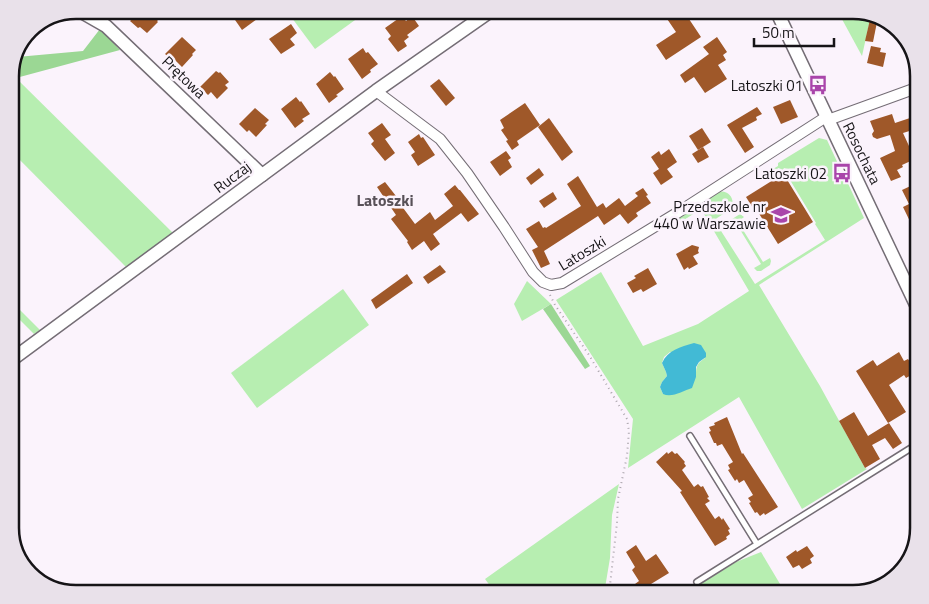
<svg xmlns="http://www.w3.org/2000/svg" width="929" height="604" viewBox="0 0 929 604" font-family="'Titillium Web',sans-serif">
<rect width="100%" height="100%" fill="#fbf3fc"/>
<g fill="#b7eeb1" fill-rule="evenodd">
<polygon points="286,10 358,10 362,15 315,49"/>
<polygon points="837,10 854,10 871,15 862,56"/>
<polygon points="16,78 173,233 126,267 10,150 10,79"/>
<path d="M819 138 827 140 840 168 838 169 842 178 845 177 864 218 759 285 820 386 865 468 867 469 802 509 739 397 628 468 633 419 556 300 601 272 643 346 698 324 749 291 701 209 673 227 672 223 718 193V192C729 189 736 200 731 209L714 220 755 284 825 240 815 224 816 223 787 175 788 174 785 168 783 169 786 175 784 176 779 168 761 179 760 177 778 166V163ZM670 352 705 358C696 364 696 367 696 377L663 394 660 387 662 382 667 376 666 372 662 363 664 357Z"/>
<polygon points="740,214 744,217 738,222 763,262 770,258 771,261 770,265 761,271 757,271 754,268 761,264 736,223 729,227 728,225 729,221"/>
<polygon points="527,281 551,304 522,321 514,304"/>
<polygon points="343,289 369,325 257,408 231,373"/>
<polygon points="10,300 40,330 34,334 10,310"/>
<polygon points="619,484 612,515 610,558 604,594 496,594 485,579"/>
<polygon points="761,552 786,594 684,594 736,562"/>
</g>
<g fill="#9bd794">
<polygon points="100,29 120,50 16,78 10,79 10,71 17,57 83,51"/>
<polygon points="551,304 590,366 585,369 543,309"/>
</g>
<path fill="#42bad5" d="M694 343 701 345 706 353V357L699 362 696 367V377L692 388C683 391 672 398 663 394L660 387 662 382 667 376 666 372 662 363C668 350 680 347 694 343Z"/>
<g fill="#9f5829">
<polygon points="141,10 153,10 161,17 157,21 158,22 147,33 140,27 138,28 130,21"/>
<polygon points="242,10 250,10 257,19 242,30 233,17"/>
<polygon points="661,10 683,10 701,37 666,60 656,45 676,32"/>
<polygon points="871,15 878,17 873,42 865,41"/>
<polygon points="402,16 406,21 412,16 419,26 407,35 409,37 404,41 407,46 398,52 388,39 391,36 385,28"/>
<polygon points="291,24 297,33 290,39 295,45 281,54 269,39"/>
<polygon points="182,37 196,50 192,54 193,55 182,67 175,60 174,61 165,54"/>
<polygon points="717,37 727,52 723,55 726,60 718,65 727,79 705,93 694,77 685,83 680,75 709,54 703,47"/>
<polygon points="871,46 881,48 880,52 886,53 883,67 867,63"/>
<polygon points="363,48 366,53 368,52 378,64 370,70 371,72 362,79 348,59"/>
<polygon points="216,71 219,73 220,72 229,82 225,85 228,88 217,99 211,92 208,95 200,87"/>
<polygon points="330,72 334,77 335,76 344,89 336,95 338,96 329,103 316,84"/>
<polygon points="439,79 455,98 446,106 430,86"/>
<polygon points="296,97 300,102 301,101 310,114 302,119 304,121 295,128 281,109"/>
<polygon points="790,100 798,117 781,124 773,107"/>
<polygon points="525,103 540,125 517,141 519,145 512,150 506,141 508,140 501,130 504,128 500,120"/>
<polygon points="757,107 762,114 756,117 757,120 742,128 754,147 745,153 727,125"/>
<polygon points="255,108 269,120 265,124 267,125 256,137 249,130 247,132 239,124"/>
<polygon points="892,114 895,123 919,115 919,128 903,133 915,159 902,165 903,167 897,170 901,177 891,181 880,158 895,151 890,135 877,139 873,137 872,134 874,131 870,121"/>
<polygon points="549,118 573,152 562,161 538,127"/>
<polygon points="382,123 391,135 385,139 395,153 385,161 371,144 374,141 368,133"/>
<polygon points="702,128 711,142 698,150 689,136"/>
<polygon points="419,134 421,138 423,137 435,155 418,166 411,155 415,152 408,142"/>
<polygon points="703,147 709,157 698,163 692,154"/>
<polygon points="669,149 677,162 667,169 673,177 661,185 653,173 659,169 651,157 659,151 661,155"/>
<polygon points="506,151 511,158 508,160 512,167 500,176 490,162"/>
<polygon points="539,168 544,175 531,185 526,178"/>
<polygon points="578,176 597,207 603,203 606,208 619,198 625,206 638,196 635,193 643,188 648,195 646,196 651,203 636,213 638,216 628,224 620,214 604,225 598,216 544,251 550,264 541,268 532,250 538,247 526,229 539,221 543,228 545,227 546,228 581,206 567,184"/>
<polygon points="778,177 781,181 786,178 813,222 778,244 758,212 756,213 746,197"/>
<polygon points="385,182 396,196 395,197 415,224 430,212 435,220 453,206 444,194 455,185 459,190 460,190 479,214 468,222 461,213 433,234 440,244 431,251 424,241 412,250 407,242 408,241 391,219 396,215 377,187"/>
<polygon points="919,182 919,240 903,207 909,204 902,190"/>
<polygon points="553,192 557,199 544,208 539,201"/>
<polygon points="692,245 699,247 698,251 699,253 693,256 698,264 689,269 688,267 684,270 676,254"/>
<polygon points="440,265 446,272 428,284 423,277"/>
<polygon points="648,268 657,284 643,292 641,289 633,293 627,283 636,278 634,276"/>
<polygon points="407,274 413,283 376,309 371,300"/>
<polygon points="899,352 904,361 908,359 915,369 913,370 915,373 906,378 904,375 889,385 906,412 888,423 856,371 873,360 877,366"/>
<polygon points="854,412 868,436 889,423 902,443 893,449 885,438 872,445 880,459 865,468 839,421"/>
<polygon points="727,417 742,454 743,453 778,507 765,515 764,513 760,516 757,512 755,513 749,503 751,502 748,498 753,495 744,480 739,483 737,479 735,481 728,470 730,469 728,465 733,462 722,444 717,446 716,443 714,443 709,432 711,431 709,427 715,425 714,423"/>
<polygon points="672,451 675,454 677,453 685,462 684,463 686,466 682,470 694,487 698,484 701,487 703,486 709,497 707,498 710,501 705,504 715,519 719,516 722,520 723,518 730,529 728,530 730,534 726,537 727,539 715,546 680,492 682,491 656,462 667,452 668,454"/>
<polygon points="636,545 646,561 656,554 669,573 651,584 653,587 642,594 635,584 639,581 632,570 635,567 626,552"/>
<polygon points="807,546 814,556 810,559 812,563 802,569 799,565 793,568 786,557 796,550 797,552"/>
</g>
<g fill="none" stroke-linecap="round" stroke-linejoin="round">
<defs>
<g id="service">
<polyline points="690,436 757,544"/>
<polyline points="697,582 919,443"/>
</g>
<g id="minor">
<polyline points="466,10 475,22"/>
<polyline points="376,91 440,139 467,173 504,227 533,272 543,282 551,285 562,283 677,213 826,117"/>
<polyline points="828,120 919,87"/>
</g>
<g id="tertiary">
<polyline points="78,10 106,26 262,175"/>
<polyline points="776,10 919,311"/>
<polyline points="10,361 376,91 492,10"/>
</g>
</defs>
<use href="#service" stroke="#746d75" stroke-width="8"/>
<use href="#minor" stroke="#746d75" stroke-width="12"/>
<use href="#tertiary" stroke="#746d75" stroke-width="15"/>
<g stroke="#aca6ad" stroke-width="2" stroke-dasharray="1 4" stroke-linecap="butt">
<polyline points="550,295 555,305 589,355 627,419 629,431 627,456 618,499 617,523 609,594"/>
<polyline points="677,594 690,586"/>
</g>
<use href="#service" stroke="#fff" stroke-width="5"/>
<use href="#minor" stroke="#fff" stroke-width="10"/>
<use href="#tertiary" stroke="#fff" stroke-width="12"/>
</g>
<defs>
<symbol id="bus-bare" viewBox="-9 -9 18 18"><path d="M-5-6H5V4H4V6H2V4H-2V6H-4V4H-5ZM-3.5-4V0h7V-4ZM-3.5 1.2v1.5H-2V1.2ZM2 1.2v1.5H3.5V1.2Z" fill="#a945aa" stroke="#fbf3fc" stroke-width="2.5" paint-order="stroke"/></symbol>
<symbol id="school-bare" viewBox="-9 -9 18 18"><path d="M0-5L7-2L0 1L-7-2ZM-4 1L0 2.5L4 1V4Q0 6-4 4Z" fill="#a945aa" stroke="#fbf3fc" stroke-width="2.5" paint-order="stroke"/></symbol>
</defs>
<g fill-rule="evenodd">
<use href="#bus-bare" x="804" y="71" width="28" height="28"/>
<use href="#bus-bare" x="828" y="159" width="28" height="28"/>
<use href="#school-bare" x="767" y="201" width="28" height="28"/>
</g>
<g text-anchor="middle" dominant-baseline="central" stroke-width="5" stroke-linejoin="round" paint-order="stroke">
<g font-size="15" fill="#161417" stroke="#fbf3fc">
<text transform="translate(184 77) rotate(44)">Prętowa</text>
<text transform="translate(862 153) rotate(64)">Rosochata</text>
<text transform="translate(232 177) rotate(-37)">Ruczaj</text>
<text transform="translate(582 253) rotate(-31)">Latoszki</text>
</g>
<g font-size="15" fill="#161417" stroke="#fbf3fc" text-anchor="end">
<text x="803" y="85">Latoszki 01</text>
<text x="827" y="173">Latoszki 02</text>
<text x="766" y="206">Przedszkole nr<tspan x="766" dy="17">440 w Warszawie</tspan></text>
</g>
<g font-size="16" font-weight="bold" fill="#585158" stroke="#fbf3fc">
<text x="385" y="200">Latoszki</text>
</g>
</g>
<path d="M0 0H929V604H0ZM76 19H853A57 57 0 0 1 910 76V528A57 57 0 0 1 853 585H76A57 57 0 0 1 19 528V76A57 57 0 0 1 76 19Z" fill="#e9e1ea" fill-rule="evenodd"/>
<path fill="none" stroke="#161417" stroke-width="2.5" d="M76 19H853A57 57 0 0 1 910 76V528A57 57 0 0 1 853 585H76A57 57 0 0 1 19 528V76A57 57 0 0 1 76 19Z"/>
<path d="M754 38v8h80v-8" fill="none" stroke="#161417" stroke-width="2.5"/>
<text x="762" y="38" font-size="15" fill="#161417" stroke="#fbf3fc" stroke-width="4" paint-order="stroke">50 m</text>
</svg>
